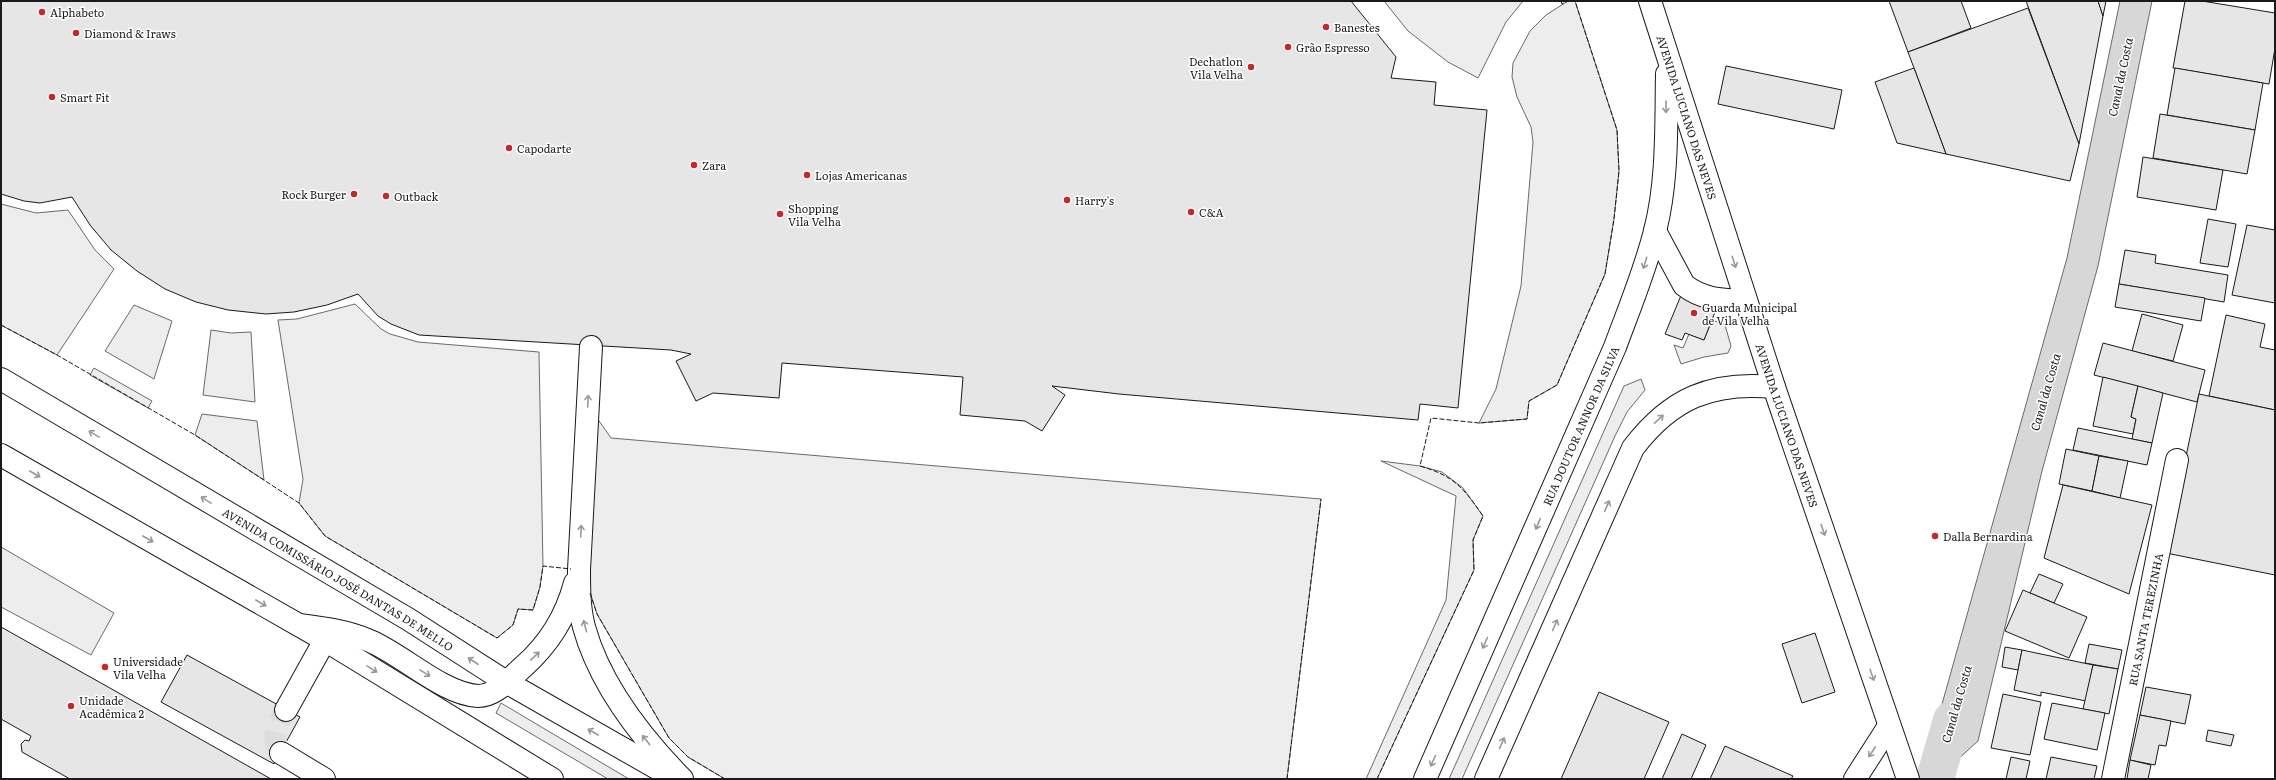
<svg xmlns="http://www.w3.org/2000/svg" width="2276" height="780" viewBox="0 0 2276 780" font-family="Literata,serif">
<rect width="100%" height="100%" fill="#fff"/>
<g fill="#ededed" stroke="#6a6a6a">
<polygon points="1384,1 1523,1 1506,22 1478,78 1448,62 1408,31"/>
<polygon points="1568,1 1575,1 1617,130 1619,171 1614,219 1605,274 1557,385 1529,401 1527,419 1479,423 1496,389 1521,286 1533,142 1531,127 1517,97 1512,77 1513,63 1530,31 1546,15"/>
<polygon points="1,204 36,213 68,210 95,250 114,269 57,355 1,325"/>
<polygon points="355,304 381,329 390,334 418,342 539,352 543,566 540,587 533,610 518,609 513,625 497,638 325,536 299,503 303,479 278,320 297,319"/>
<polygon points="134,305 172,321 154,379 105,351"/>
<polygon points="1712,320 1725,325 1731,346 1728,353 1704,357 1681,364 1674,345 1683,348 1689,334 1704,340"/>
<polygon points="211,330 231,333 251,332 255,402 203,395"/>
<polygon points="94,368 152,401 148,408 90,375"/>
<polygon points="1641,379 1645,390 1627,412 1615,436 1462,779 1449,779 1624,386"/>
<polygon points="202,414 257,421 264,480 195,435"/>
<polygon points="597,418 611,438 1321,499 1287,779 725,779 688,757 669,738 597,614 589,589"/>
<polygon points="1381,461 1420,466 1442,472 1463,488 1483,516 1473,540 1474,570 1377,779 1366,779 1446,600 1456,496"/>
<polygon points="1,547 114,613 91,655 1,607"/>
<polygon points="501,703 629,779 608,779 496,713"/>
</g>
<polygon fill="#d7d7d7" stroke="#6a6a6a" points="2120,1 2152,1 2098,266 2042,471 1978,741 1956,761 1950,779 1941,779 1930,747 2067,258"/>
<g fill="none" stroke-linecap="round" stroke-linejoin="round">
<polyline stroke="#d7d7d7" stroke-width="38" points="1935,779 1952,720"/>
</g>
<g fill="#e6e6e6" stroke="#1a1a1a">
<polygon points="1,1 1351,1 1396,57 1391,78 1436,82 1434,105 1487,110 1458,408 1420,404 1418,420 1119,394 1052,386 1065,395 1042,431 1025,421 960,415 963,377 782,363 779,398 713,393 696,401 676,361 691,354 671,350 419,335 391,324 378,316 358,294 327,305 294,312 266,314 228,310 196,302 165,289 137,271 111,250 90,225 72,197 40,203 24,201 1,194"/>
<polygon points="1889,1 1961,1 1971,28 1908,52"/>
<polygon points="2026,1 2098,1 2103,16 2079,144"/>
<polygon points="2098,1 2106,1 2103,16"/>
<polygon points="2185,1 2202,1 2275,13 2275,48 2269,84 2173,68"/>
<polygon points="2028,8 2079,144 2070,181 1946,154 1908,52"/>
<polygon points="1726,66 1842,90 1834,129 1718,104"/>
<polygon points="1914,68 1946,154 1897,143 1875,82"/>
<polygon points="2175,68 2263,83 2255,130 2167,115"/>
<polygon points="2160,114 2255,130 2247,174 2153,158"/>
<polygon points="2143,157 2223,170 2216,210 2137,197"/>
<polygon points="2208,219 2236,224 2228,267 2200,263"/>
<polygon points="2247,225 2275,230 2275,303 2232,295"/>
<polygon points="2125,250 2156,255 2155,263 2228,275 2224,302 2119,284"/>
<polygon points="2119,284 2205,298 2201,321 2115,307"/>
<polygon points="1682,293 1717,307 1704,340 1685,333 1682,340 1665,334"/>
<polygon points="2142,314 2183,325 2173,361 2132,351"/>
<polygon points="2226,315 2265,324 2260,347 2275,350 2275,410 2209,396"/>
<polygon points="2103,343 2205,370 2197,402 2094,375"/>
<polygon points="2103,377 2138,386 2131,417 2136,419 2133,434 2093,426"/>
<polygon points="2138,386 2163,393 2152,443 2132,439 2136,419 2131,417"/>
<polygon points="2199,394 2275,410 2275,575 2166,553"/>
<polygon points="2078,428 2152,443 2147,465 2073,450"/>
<polygon points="2066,449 2099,456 2092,491 2059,484"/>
<polygon points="2099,456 2128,461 2120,498 2092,491"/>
<polygon points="2063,485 2152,505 2129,594 2044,558"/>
<polygon points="2039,574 2063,584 2054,603 2030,593"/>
<polygon points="2023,590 2087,617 2069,658 2005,631"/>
<polygon points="1,627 117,692 271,779 70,779 22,752 21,744 25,740 29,741 31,736 1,719"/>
<polygon points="1815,633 1835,692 1802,703 1782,644"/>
<polygon points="2089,644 2122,650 2118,669 2085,663"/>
<polygon points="2005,647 2022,650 2018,670 2002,667"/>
<polygon points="2022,650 2093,665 2086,701 2041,692 2041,696 2014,690"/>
<polygon points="187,655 300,717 274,764 161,702"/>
<polygon points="2093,665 2118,669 2109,714 2083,709"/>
<polygon points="2146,687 2191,695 2185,724 2140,715"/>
<polygon points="1599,692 1669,722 1644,779 1561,779"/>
<polygon points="2003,694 2041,702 2030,755 1991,748"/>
<polygon points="2052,703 2105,713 2097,750 2044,739"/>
<polygon points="2140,715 2171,721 2166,746 2159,745 2155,765 2130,760"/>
<polygon points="2208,730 2234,735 2231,746 2206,741"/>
<polygon points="1682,734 1706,745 1691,779 1662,779"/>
<polygon points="1725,746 1793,776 1791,779 1710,779"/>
<polygon points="2011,757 2030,761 2026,779 2006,779"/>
<polygon points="2051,757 2097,766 2094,779 2046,779"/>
<polygon points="2130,760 2151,765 2148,779 2127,779"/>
</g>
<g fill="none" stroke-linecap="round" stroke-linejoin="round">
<path stroke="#ddd" stroke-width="22" stroke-dasharray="22 11" stroke-linecap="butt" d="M281 753C269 738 278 724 286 710"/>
<defs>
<g id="minor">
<path d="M1655 231 1684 285C1703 300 1723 300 1746 301"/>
<path d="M591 347 579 570C579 589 579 608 584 627 600 685 641 737 682 779"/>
<path d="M299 625C323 628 347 631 370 641 403 655 443 694 478 696 496 696 510 678 523 667 549 644 566 617 575 583"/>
<polyline points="286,710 325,640"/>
<polyline points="281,753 324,779"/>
<path id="s1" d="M2113 779 2177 460"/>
</g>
<g id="major">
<path id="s2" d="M1650 1 1774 387 1908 779"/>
<path id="s3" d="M1 379 408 619 506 682 676 779"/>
<polyline points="1,455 325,640 552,779"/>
<path id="s4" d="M1425 779 1615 347C1629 309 1645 271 1655 231 1668 181 1666 125 1667 74"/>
<path d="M1486 779 1633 448C1671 398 1712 381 1774 387"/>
<polyline points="1855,779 1889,726"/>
</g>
</defs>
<use href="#minor" stroke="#1a1a1a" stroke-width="24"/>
<use href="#major" stroke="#1a1a1a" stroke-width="24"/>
<use href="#minor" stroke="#fff" stroke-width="22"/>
<use href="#major" stroke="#fff" stroke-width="22"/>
<g stroke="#1a1a1a" stroke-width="1" stroke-dasharray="5 2" stroke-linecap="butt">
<polyline points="1561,1 1562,4 1568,1"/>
<polyline points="1,325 57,355 195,435 299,503 325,536 497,638 513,625 518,609 533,610 540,587 543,566 571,569"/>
<polyline points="590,593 597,614 669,738 688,757 725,779"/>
<polyline points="1287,779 1321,499"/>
<path d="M1377 779 1474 570 1473 540 1483 516C1463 487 1454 476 1420 466L1431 418 1479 423 1527 419 1529 401 1557 385 1605 274 1614 219 1619 171 1617 130 1575 1"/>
</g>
</g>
<defs><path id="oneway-shaft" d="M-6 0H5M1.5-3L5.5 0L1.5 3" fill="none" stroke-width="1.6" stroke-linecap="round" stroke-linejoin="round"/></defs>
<g stroke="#989898">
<use href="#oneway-shaft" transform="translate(1666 107) rotate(91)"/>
<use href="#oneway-shaft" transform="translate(1734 262) rotate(72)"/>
<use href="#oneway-shaft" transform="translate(1645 263) rotate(107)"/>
<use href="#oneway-shaft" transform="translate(588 401) rotate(-87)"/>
<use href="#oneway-shaft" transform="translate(1659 419) rotate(-43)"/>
<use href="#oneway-shaft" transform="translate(94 434) rotate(-149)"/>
<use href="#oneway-shaft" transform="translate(35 474) rotate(30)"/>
<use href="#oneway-shaft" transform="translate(206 500) rotate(-149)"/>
<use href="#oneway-shaft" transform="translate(1607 506) rotate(-66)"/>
<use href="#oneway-shaft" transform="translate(1538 524) rotate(113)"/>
<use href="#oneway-shaft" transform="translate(1823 530) rotate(71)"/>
<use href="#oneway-shaft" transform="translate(581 531) rotate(-87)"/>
<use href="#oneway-shaft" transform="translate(148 539) rotate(30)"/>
<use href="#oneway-shaft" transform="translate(261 603) rotate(30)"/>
<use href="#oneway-shaft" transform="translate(1555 625) rotate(-66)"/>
<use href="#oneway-shaft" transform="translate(585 626) rotate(-105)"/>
<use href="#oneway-shaft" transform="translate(1485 643) rotate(114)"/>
<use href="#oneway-shaft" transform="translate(535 656) rotate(-44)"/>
<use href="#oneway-shaft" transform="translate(473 661) rotate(-147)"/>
<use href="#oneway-shaft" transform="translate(372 669) rotate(32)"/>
<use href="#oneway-shaft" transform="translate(425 673) rotate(31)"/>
<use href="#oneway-shaft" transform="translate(1872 675) rotate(71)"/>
<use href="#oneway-shaft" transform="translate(593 732) rotate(-150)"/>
<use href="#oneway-shaft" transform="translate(646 740) rotate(-128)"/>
<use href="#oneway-shaft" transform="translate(1502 743) rotate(-66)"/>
<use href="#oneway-shaft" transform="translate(1872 752) rotate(123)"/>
<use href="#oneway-shaft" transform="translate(1433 761) rotate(114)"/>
</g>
<g fill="#c62828" stroke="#fff" stroke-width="1.5">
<circle cx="42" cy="12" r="4"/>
<circle cx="1326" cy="27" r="4"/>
<circle cx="76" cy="33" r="4"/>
<circle cx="1288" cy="47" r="4"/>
<circle cx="1251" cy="67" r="4"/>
<circle cx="52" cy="97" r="4"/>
<circle cx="509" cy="148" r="4"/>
<circle cx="694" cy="165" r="4"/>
<circle cx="807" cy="175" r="4"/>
<circle cx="354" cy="194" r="4"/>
<circle cx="386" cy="196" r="4"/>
<circle cx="1067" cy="200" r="4"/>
<circle cx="1191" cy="212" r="4"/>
<circle cx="780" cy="214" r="4"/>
<circle cx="1694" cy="313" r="4"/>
<circle cx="1935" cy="536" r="4"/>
<circle cx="105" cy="667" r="4"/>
<circle cx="71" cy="706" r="4"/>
</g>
<g text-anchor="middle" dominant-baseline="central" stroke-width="3" stroke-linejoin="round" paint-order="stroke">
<g font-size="11" fill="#1a1a1a" stroke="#fff" text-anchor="start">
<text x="50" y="12">Alphabeto</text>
<text x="1334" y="27">Banestes</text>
<text x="84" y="33">Diamond &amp; Iraws</text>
<text x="1296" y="47">Grão Espresso</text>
<text x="1243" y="61" text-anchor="end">Dechatlon<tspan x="1243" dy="13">Vila Velha</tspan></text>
<text x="60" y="97">Smart Fit</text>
<text x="517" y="148">Capodarte</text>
<text x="702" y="165">Zara</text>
<text x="815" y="175">Lojas Americanas</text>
<text x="346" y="194" text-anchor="end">Rock Burger</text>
<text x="394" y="196">Outback</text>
<text x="1075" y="200">Harry's</text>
<text x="788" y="208">Shopping<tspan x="788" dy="13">Vila Velha</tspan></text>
<text x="1199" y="212">C&amp;A</text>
<text x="1702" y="307">Guarda Municipal<tspan x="1702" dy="13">de Vila Velha</tspan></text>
<text x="1943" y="536">Dalla Bernardina</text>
<text x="113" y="661">Universidade<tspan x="113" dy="13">Vila Velha</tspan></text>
<text x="79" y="700">Unidade<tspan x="79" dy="13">Acadêmica 2</tspan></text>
</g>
<g font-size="11" fill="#1a1a1a" stroke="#fff">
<text stroke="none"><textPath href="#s2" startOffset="122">AVENIDA LUCIANO DAS NEVES</textPath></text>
<text stroke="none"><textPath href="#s2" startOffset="446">AVENIDA LUCIANO DAS NEVES</textPath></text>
<text stroke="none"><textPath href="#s4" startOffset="386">RUA DOUTOR ANNOR DA SILVA</textPath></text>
<text stroke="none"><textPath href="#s3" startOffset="392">AVENIDA COMISSÁRIO JOSÉ DANTAS DE MELLO</textPath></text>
<text stroke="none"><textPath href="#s1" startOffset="163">RUA SANTA TEREZINHA</textPath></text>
</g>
<g font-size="12" font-style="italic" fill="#1a1a1a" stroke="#fff">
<text transform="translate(2120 77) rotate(-78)">Canal da Costa</text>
<text transform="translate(2045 392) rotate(-74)">Canal da Costa</text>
<text transform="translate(1956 704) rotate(-74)">Canal da Costa</text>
</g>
</g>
<rect width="2276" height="780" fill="none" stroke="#1a1a1a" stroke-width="4"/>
</svg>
